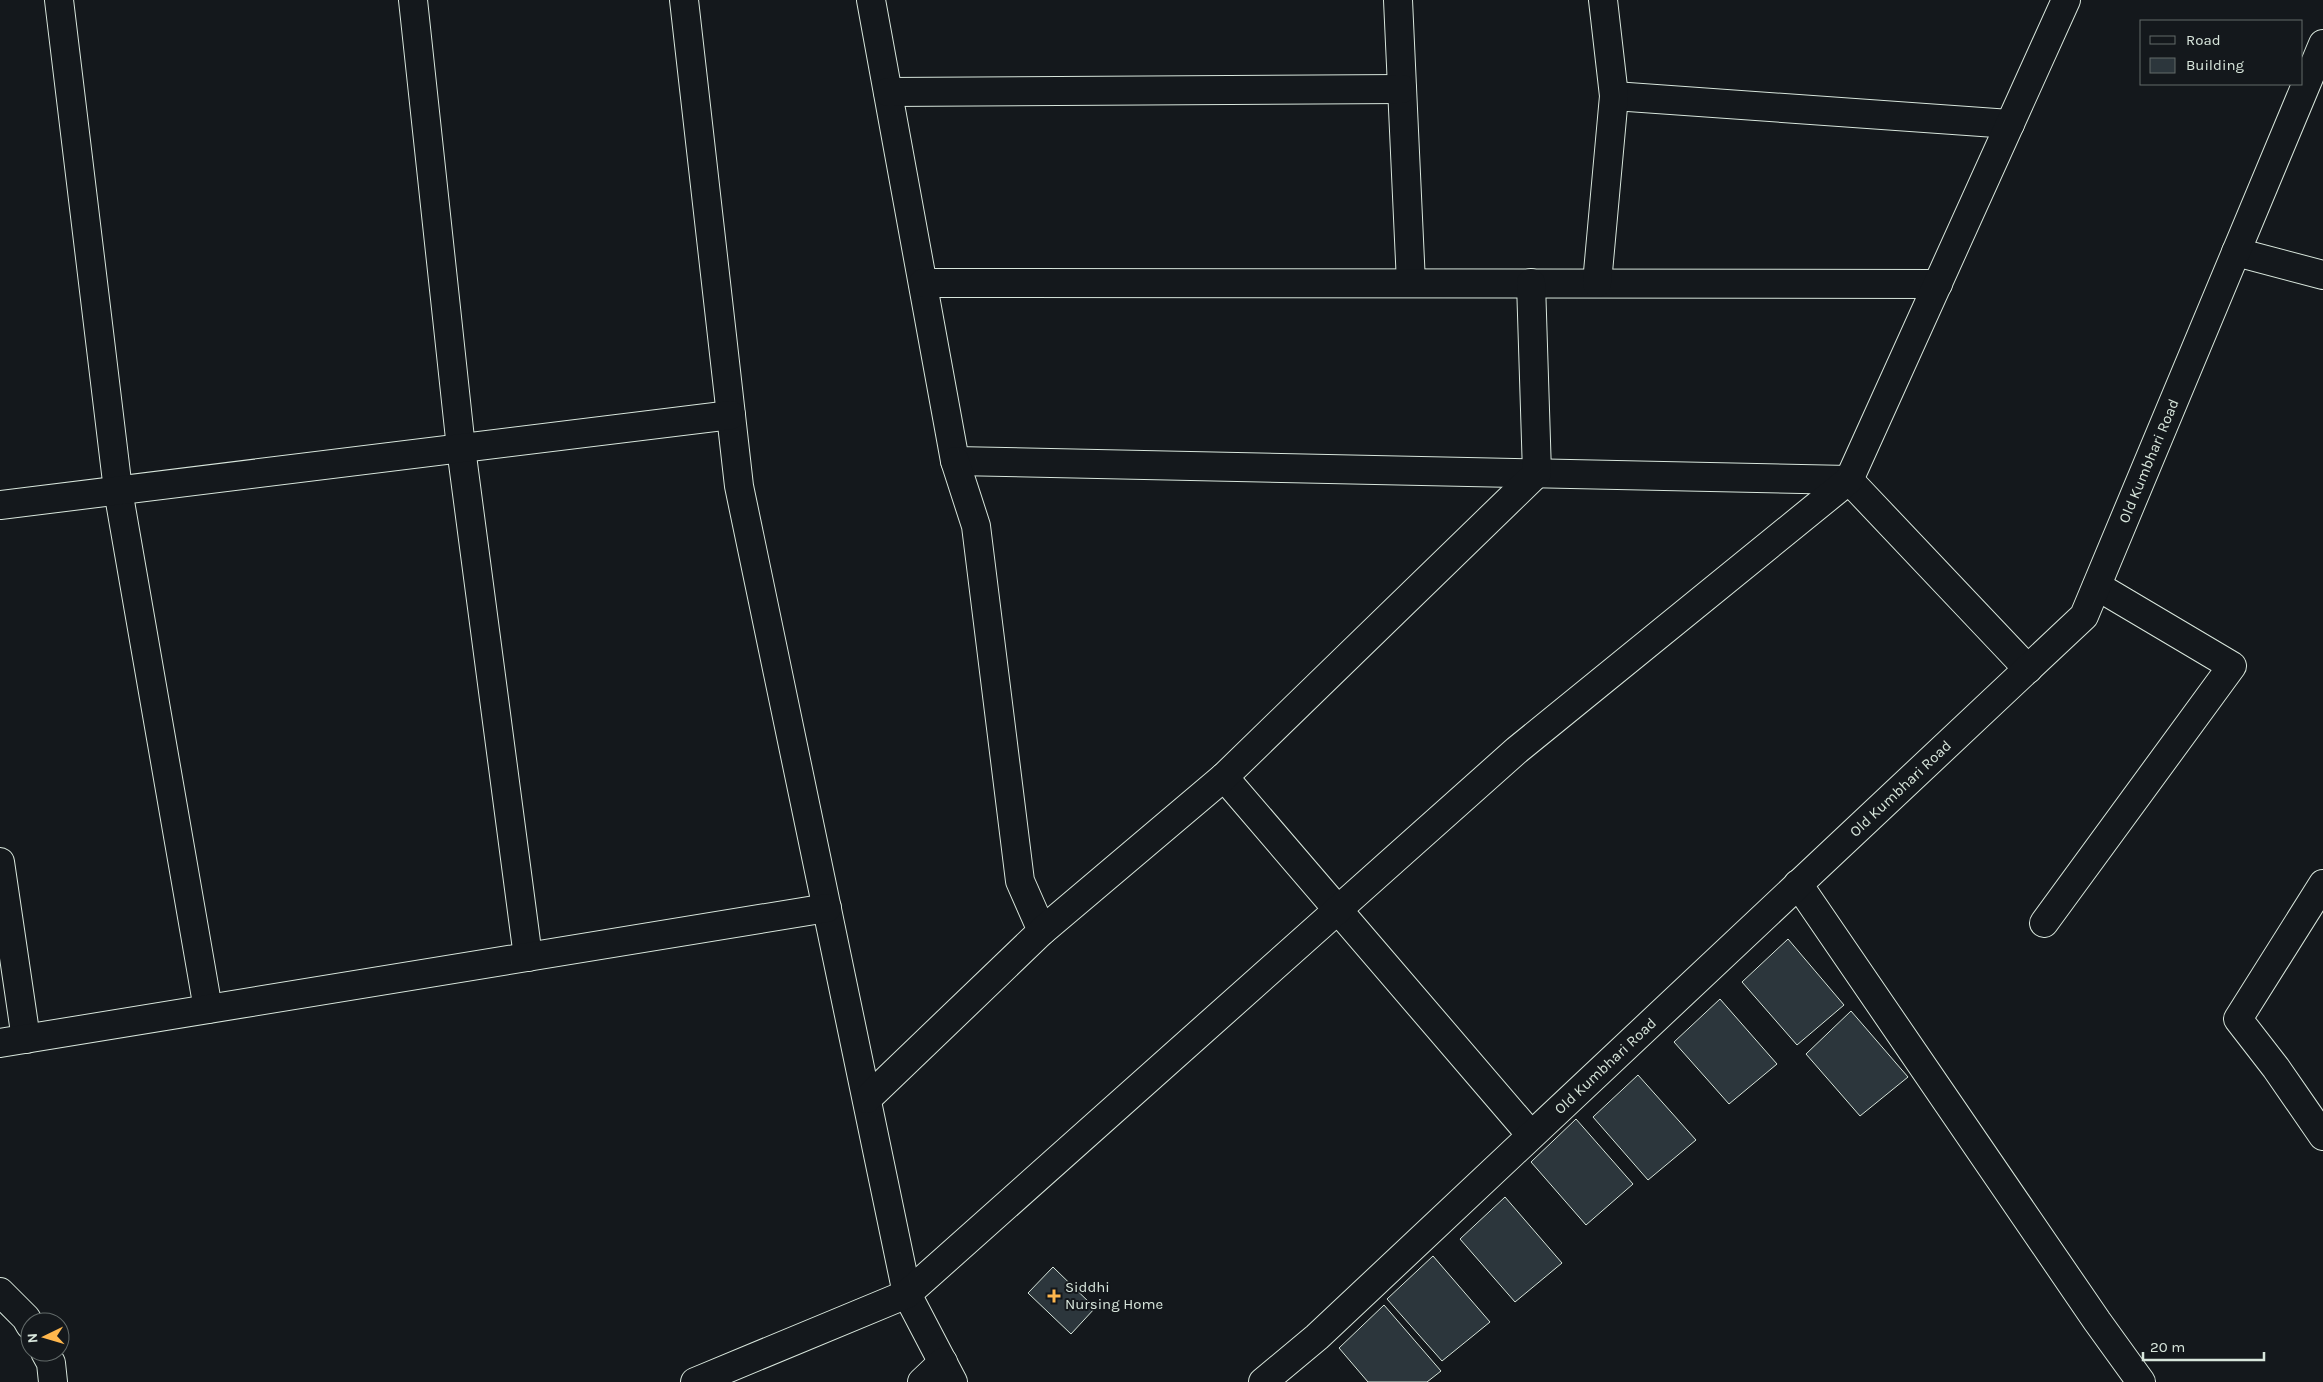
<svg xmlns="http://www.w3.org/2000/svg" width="2323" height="1382" viewBox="0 0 2323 1382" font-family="Karla,sans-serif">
<rect width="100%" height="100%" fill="#14181c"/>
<g fill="#2c363c" stroke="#d8e6dc">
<polygon points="1788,939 1844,1005 1797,1045 1742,982"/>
<polygon points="1720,999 1777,1064 1729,1104 1674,1042"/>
<polygon points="1851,1011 1908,1077 1860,1116 1806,1054"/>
<polygon points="1638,1075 1696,1140 1648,1180 1593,1117"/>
<polygon points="1576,1119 1633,1184 1586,1225 1531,1162"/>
<polygon points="1505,1197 1562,1263 1515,1302 1460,1239"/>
<polygon points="1433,1256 1490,1322 1442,1361 1387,1299"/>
<polygon points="1053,1267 1095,1308 1071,1334 1028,1293"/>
<polygon points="1384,1305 1441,1371 1427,1382 1368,1382 1339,1348"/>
</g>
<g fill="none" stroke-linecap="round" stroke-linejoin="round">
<defs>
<g id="minor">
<polyline points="59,0 118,490 208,1009"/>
<polyline points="413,0 461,448 528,957"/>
<polyline points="684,0 739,486 907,1294 953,1382"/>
<polyline points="871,0 955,461 1849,480 2028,669"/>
<polyline points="1398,0 1411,283"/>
<polyline points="888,92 1402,89"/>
<polyline points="1614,96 2010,124"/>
<polyline points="2236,252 2323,275"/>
<polyline points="923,283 1938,284"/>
<polyline points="1597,283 1614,96 1603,0"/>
<polyline points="955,461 976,526 1020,881 1042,931"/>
<polyline points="0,505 731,415"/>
<polyline points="1224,777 1531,1135"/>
<polyline points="0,862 26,1039"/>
<polyline points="1798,884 2097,1321 2141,1382"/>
<polyline points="2323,884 2238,1019 2276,1068 2323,1136"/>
<polyline points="2044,923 2232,666 2097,586"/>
<polyline points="0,1043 827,908"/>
<polyline points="867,1099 1042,931 1224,777 1537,473 1531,283"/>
<polyline points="0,1292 26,1318 30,1325"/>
<polyline points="45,1352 51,1363 53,1382"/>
<polyline points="695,1382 907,1294 1517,750 1849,480 2066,0"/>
<polyline points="922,1382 943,1362"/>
</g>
<g id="major">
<path id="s1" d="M1263 1382 1317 1337 2084 616 2323 44"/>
</g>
</defs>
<use href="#minor" stroke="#d8e6dc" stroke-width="30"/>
<use href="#major" stroke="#d8e6dc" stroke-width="30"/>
<use href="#minor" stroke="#14181c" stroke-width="28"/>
<use href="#major" stroke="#14181c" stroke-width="28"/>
</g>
<path fill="#ffb74d" stroke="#14181c" stroke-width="2" d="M1051.5 1288.5h5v5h5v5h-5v5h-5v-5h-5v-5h5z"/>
<g text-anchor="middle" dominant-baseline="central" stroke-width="4" stroke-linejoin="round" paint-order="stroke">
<g font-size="15" fill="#d8e6dc" stroke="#14181c">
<text stroke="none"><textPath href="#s1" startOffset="1291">Old Kumbhari Road</textPath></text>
<text stroke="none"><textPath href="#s1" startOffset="871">Old Kumbhari Road</textPath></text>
<text stroke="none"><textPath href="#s1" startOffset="466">Old Kumbhari Road</textPath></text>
</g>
<g font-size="15" fill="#d8e6dc" stroke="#14181c" text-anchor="start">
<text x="1065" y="1287">Siddhi<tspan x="1065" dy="17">Nursing Home</tspan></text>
</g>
</g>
<rect x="2140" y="20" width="162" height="65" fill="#14181c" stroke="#626a69"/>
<rect x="2150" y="36" width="25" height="8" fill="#14181c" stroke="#626a69"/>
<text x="2186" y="45" font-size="15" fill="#d8e6dc">Road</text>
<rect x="2150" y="58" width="25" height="15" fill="#2c363c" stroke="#626a69"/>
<text x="2186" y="70" font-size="15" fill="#d8e6dc">Building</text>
<g transform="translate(45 1337) rotate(265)"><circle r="24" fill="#14181c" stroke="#626a69"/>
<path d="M0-4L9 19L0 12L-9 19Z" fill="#ffb74d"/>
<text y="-8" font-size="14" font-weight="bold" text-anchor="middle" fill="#d8e6dc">N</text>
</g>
<path d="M2143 1352v8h121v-8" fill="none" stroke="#d8e6dc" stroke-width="2.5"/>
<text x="2150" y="1352" font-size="15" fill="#d8e6dc" stroke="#14181c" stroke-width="4" paint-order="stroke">20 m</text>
</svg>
